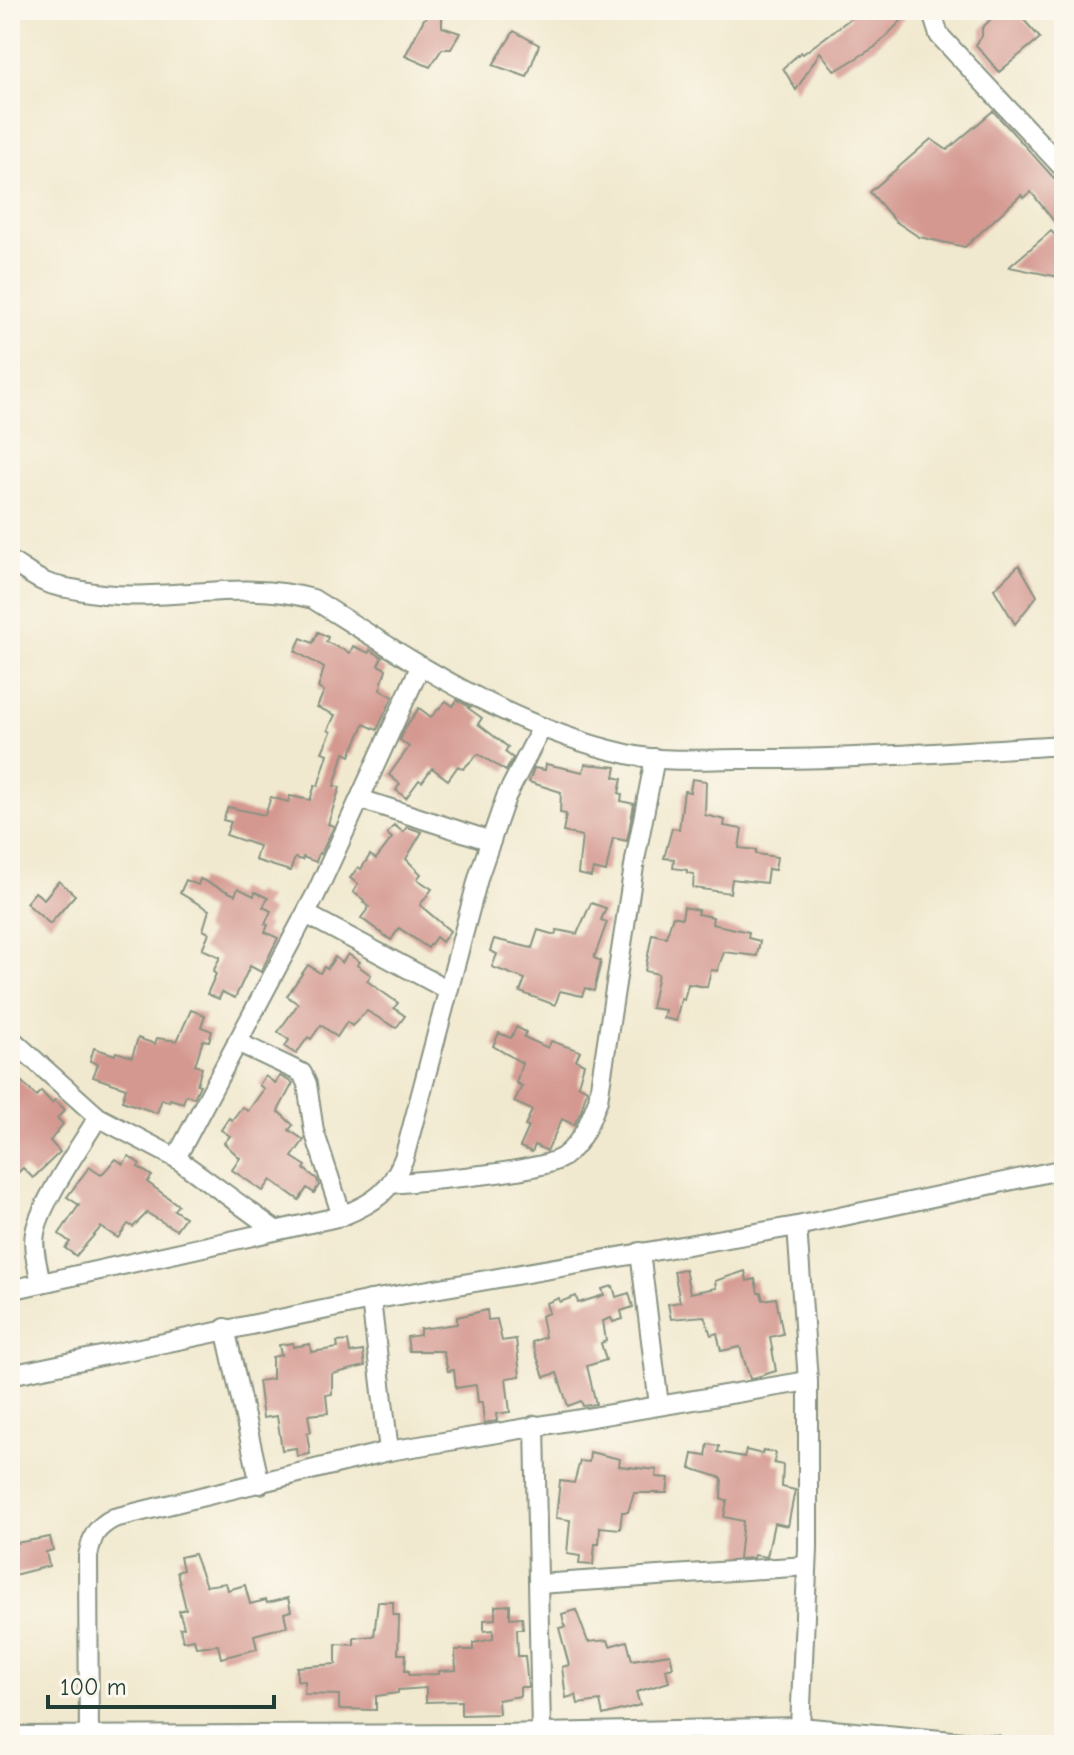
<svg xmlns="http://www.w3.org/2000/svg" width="1074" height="1755" viewBox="0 0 1074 1755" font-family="'Comic Neue',sans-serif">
<rect width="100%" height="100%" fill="#fbf7ec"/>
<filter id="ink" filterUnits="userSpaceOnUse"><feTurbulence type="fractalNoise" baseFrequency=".0125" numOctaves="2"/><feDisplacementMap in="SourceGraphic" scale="16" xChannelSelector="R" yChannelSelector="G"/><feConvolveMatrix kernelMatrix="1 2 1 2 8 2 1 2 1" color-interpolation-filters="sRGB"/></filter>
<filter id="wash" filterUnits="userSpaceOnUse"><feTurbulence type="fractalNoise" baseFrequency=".006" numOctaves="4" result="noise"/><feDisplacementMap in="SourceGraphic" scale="32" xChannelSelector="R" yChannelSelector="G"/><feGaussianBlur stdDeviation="1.8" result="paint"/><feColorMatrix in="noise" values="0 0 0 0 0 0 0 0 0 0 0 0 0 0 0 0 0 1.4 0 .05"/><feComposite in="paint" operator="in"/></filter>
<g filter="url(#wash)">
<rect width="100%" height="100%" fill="#f1e9cf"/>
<g id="blocks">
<g fill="#d49890">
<polygon points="844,10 912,10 875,47 835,71 820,52 796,90 783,68 801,52 803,54 851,18"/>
<polygon points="985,10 1015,10 1040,38 999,72 976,45 982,36 982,28 992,18"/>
<polygon points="431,14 442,16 442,27 460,33 451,49 442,49 430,67 405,56 424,19"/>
<polygon points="514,31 539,45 527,77 493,65"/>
<polygon points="993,111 1064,189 1064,234 1031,192 1024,198 1021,195 965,247 919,237 895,221 870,192 931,139 947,150"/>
<polygon points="1051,231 1064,244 1064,278 1009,267"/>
<polygon points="1019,565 1037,596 1015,624 994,589"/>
<polygon points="318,632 328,637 326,642 350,653 353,646 369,653 370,650 382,657 378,665 386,669 380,690 393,696 377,730 364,724 350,756 344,753 334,786 340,787 328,824 334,826 321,854 319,853 316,862 303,857 302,860 295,858 290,871 255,860 259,846 226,835 231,822 223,820 228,807 265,815 271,797 288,802 290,796 310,800 315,785 318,786 328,754 322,752 331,732 328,730 335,715 317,707 324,691 318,688 324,668 295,651 301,638 313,643"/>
<polygon points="457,700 470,707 468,708 482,718 478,724 508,747 505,752 513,758 506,771 478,754 463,769 458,766 448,780 432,768 422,782 419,780 406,798 396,790 400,784 389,775 409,747 400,740 405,728 419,708 431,717 446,701 453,706"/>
<polygon points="546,764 583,772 585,764 616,767 614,777 622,779 619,793 622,794 621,801 634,804 627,841 613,838 606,872 593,869 591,877 578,874 582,836 563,832 566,814 560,813 561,792 529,782 534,768 545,770"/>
<polygon points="692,779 706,781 705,815 725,820 724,826 742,829 739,848 756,850 756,854 777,857 775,870 768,869 766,883 732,879 730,893 693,888 694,874 687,873 687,870 673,868 674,859 664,858 672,828 679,829 684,791 690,792"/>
<polygon points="394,825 403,832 407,827 422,832 406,859 421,874 417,879 432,889 420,905 450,931 442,942 436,937 428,948 399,928 391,940 361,918 369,907 363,902 364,900 353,892 358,884 350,878 358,867 361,869 370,855 376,859 392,838 387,834"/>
<polygon points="200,879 235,895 238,888 254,896 255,892 268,898 263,907 271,911 265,924 268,925 265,932 278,938 261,972 250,966 235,998 222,992 219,999 207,994 216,974 213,972 220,957 202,949 209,933 203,930 209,910 180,893 186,880 198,885"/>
<polygon points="59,881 75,895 50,924 26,903 35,892 44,899"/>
<polygon points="591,903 606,908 601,920 607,922 594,958 601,961 594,991 585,988 582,996 560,991 555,1005 520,992 525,979 492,967 497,954 490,951 494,939 532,948 538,930 555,935 557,930 577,934"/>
<polygon points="684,907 698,910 697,914 713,917 712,924 749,932 748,938 760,941 757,956 724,952 717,971 711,970 707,987 688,984 684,1000 681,999 676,1021 663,1018 665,1010 651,1008 658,974 645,971 652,934 666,937 673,916 682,918"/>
<polygon points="348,954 360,962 357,965 371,975 367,981 398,1003 394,1008 405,1016 396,1028 367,1011 352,1026 347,1022 337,1037 321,1025 311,1039 308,1037 296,1054 285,1047 289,1040 278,1032 298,1004 287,996 308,965 320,973 324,967 327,969 335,957 342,963"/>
<polygon points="191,1010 205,1015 201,1027 212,1031 209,1041 203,1040 195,1065 202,1068 197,1084 200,1085 194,1098 186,1095 183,1103 170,1099 169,1102 162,1099 157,1113 122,1101 126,1088 93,1077 98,1064 90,1061 94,1048 115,1055 116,1052 132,1057 138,1038 155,1044 157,1038 177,1041"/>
<polygon points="516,1027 526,1032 524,1037 548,1048 551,1041 580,1051 576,1060 584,1064 578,1085 587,1090 581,1111 574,1125 562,1119 547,1151 535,1145 532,1152 520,1147 529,1127 525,1126 532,1110 514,1102 522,1086 516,1083 522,1063 493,1046 499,1033 511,1038"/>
<polygon points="10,1070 36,1096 41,1091 52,1103 55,1100 65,1110 57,1118 63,1124 50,1141 60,1152 33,1178 23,1168 10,1180"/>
<polygon points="265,1076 275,1083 280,1076 293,1083 278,1111 293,1125 289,1130 304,1140 292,1157 306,1166 304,1169 317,1179 319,1185 314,1193 307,1188 299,1200 271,1180 263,1191 232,1170 240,1158 224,1143 230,1136 221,1130 229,1118 232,1120 242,1107 248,1111 264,1089 259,1085"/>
<polygon points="129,1156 140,1164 138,1167 152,1176 147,1182 178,1205 174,1210 185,1217 176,1230 147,1213 133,1227 128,1224 118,1238 101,1227 76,1256 65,1248 70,1242 59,1234 79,1205 67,1197 89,1167 101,1175 116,1159 123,1164"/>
<polygon points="685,1269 690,1293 716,1288 715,1281 745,1271 747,1281 755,1279 758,1293 761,1293 763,1300 776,1298 783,1334 770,1337 776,1371 750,1379 740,1347 721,1351 717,1333 711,1335 704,1316 671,1319 668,1304 680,1302 674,1271"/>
<polygon points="613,1286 616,1297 629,1293 633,1307 621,1311 623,1319 613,1322 611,1318 603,1321 606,1341 601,1343 606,1360 587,1366 596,1404 583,1406 581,1401 568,1406 557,1373 544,1377 532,1342 545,1337 541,1316 549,1313 546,1303 559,1298 560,1302 576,1296 578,1303 604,1295 602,1289"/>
<polygon points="487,1310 488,1320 497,1319 502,1341 516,1339 520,1376 506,1378 510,1412 496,1414 497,1421 484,1423 482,1402 478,1402 476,1385 456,1388 454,1370 448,1371 443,1351 409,1351 407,1337 420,1335 420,1329 457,1324 457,1317"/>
<polygon points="348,1341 350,1353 363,1351 365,1366 332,1374 332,1394 326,1395 328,1413 308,1415 311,1432 307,1433 310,1454 297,1456 296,1448 282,1450 277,1416 263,1418 258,1381 272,1379 272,1357 281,1355 279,1345 293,1343 293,1347 310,1344 311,1352 338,1348 337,1342"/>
<polygon points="708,1444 719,1446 718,1452 744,1457 746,1450 762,1454 763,1450 776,1453 774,1463 783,1465 782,1487 795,1490 788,1526 774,1523 767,1557 754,1555 753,1558 739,1559 743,1521 724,1517 727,1500 721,1499 722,1478 690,1468 693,1454 706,1456"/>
<polygon points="590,1452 620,1459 619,1466 657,1470 656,1477 669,1478 667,1493 634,1493 628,1512 622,1512 620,1529 600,1527 599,1544 595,1544 593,1565 579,1564 580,1556 567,1554 570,1520 556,1518 560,1481 574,1483 580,1461 589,1462"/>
<polygon points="50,1537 53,1550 46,1552 49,1566 10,1576 10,1544"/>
<polygon points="194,1554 206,1586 226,1583 228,1590 245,1585 250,1604 266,1600 267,1603 288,1598 291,1611 284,1613 287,1626 254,1635 257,1649 221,1658 218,1645 196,1647 194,1639 183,1641 180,1628 184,1627 179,1611 186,1609 177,1572 183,1570 180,1557"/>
<polygon points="378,1602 393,1602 393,1615 399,1615 398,1654 406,1654 405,1671 409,1671 409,1675 439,1674 439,1671 456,1670 455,1650 473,1650 473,1643 493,1639 493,1630 484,1631 484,1620 495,1619 495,1606 510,1605 510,1618 522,1617 523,1629 517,1629 518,1656 525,1656 528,1687 520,1687 520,1696 498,1700 499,1714 461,1715 461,1701 426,1702 426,1688 398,1690 398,1693 376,1696 376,1710 339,1709 339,1695 304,1694 305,1681 297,1680 297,1667 336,1664 336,1644 354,1645 354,1638 374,1636"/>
<polygon points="576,1610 588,1642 608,1640 610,1646 627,1641 632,1660 670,1654 673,1667 666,1669 669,1682 636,1692 640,1705 603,1715 600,1701 578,1704 576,1695 566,1698 562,1667 569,1665 559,1628 565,1627 562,1614"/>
</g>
</g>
</g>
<g filter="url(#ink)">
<use href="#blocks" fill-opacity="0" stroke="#889382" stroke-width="2"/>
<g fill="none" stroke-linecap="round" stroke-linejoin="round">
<defs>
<g id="minor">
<polyline points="931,10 939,35 1064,169"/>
<path d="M10 561C22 568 34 578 47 583 57 587 68 588 78 590 156 607 236 577 313 599 412 661 510 728 627 754 664 763 704 759 742 759 850 760 957 751 1064 745"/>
<polyline points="360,799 491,841"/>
<polyline points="306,914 448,990"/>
<polyline points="10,1038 98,1117 176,1158 275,1230"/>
<polyline points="237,1042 302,1073 307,1084 314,1131 342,1216"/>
<polyline points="176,1158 316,894 420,667"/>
<path d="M391 1184C426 1180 539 1173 563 1157 582 1143 590 1121 598 1100L635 860 655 758"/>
<polyline points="640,1252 659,1405"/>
<path d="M41 1283C38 1267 32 1249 35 1233 40 1203 81 1146 98 1117"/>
<path d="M10 1290 342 1216C376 1202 390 1192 404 1158L479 875 506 797 542 727"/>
<polyline points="371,1300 389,1451"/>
<polyline points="225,1328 260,1484"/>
<polyline points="10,1375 371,1300 797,1226 1064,1169"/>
<polyline points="535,1425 541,1732"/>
<polyline points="539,1584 807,1566"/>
<polyline points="800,1727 996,1745"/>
<polyline points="10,1736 500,1734 800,1727 808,1549 808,1381 797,1226"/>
<path d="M89 1745 88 1556C92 1536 95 1528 114 1518L389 1451 808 1381"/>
</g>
</defs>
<use href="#minor" stroke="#889382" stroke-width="22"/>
<use href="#minor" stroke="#fff" stroke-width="18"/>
</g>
</g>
<rect width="1074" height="1755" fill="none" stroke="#fbf7ec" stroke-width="40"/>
<path d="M48 1695v12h226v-12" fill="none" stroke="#1f3d34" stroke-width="4"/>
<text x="60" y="1695" font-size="24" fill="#1f3d34" stroke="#fbf7ec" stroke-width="6" paint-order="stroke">100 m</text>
</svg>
